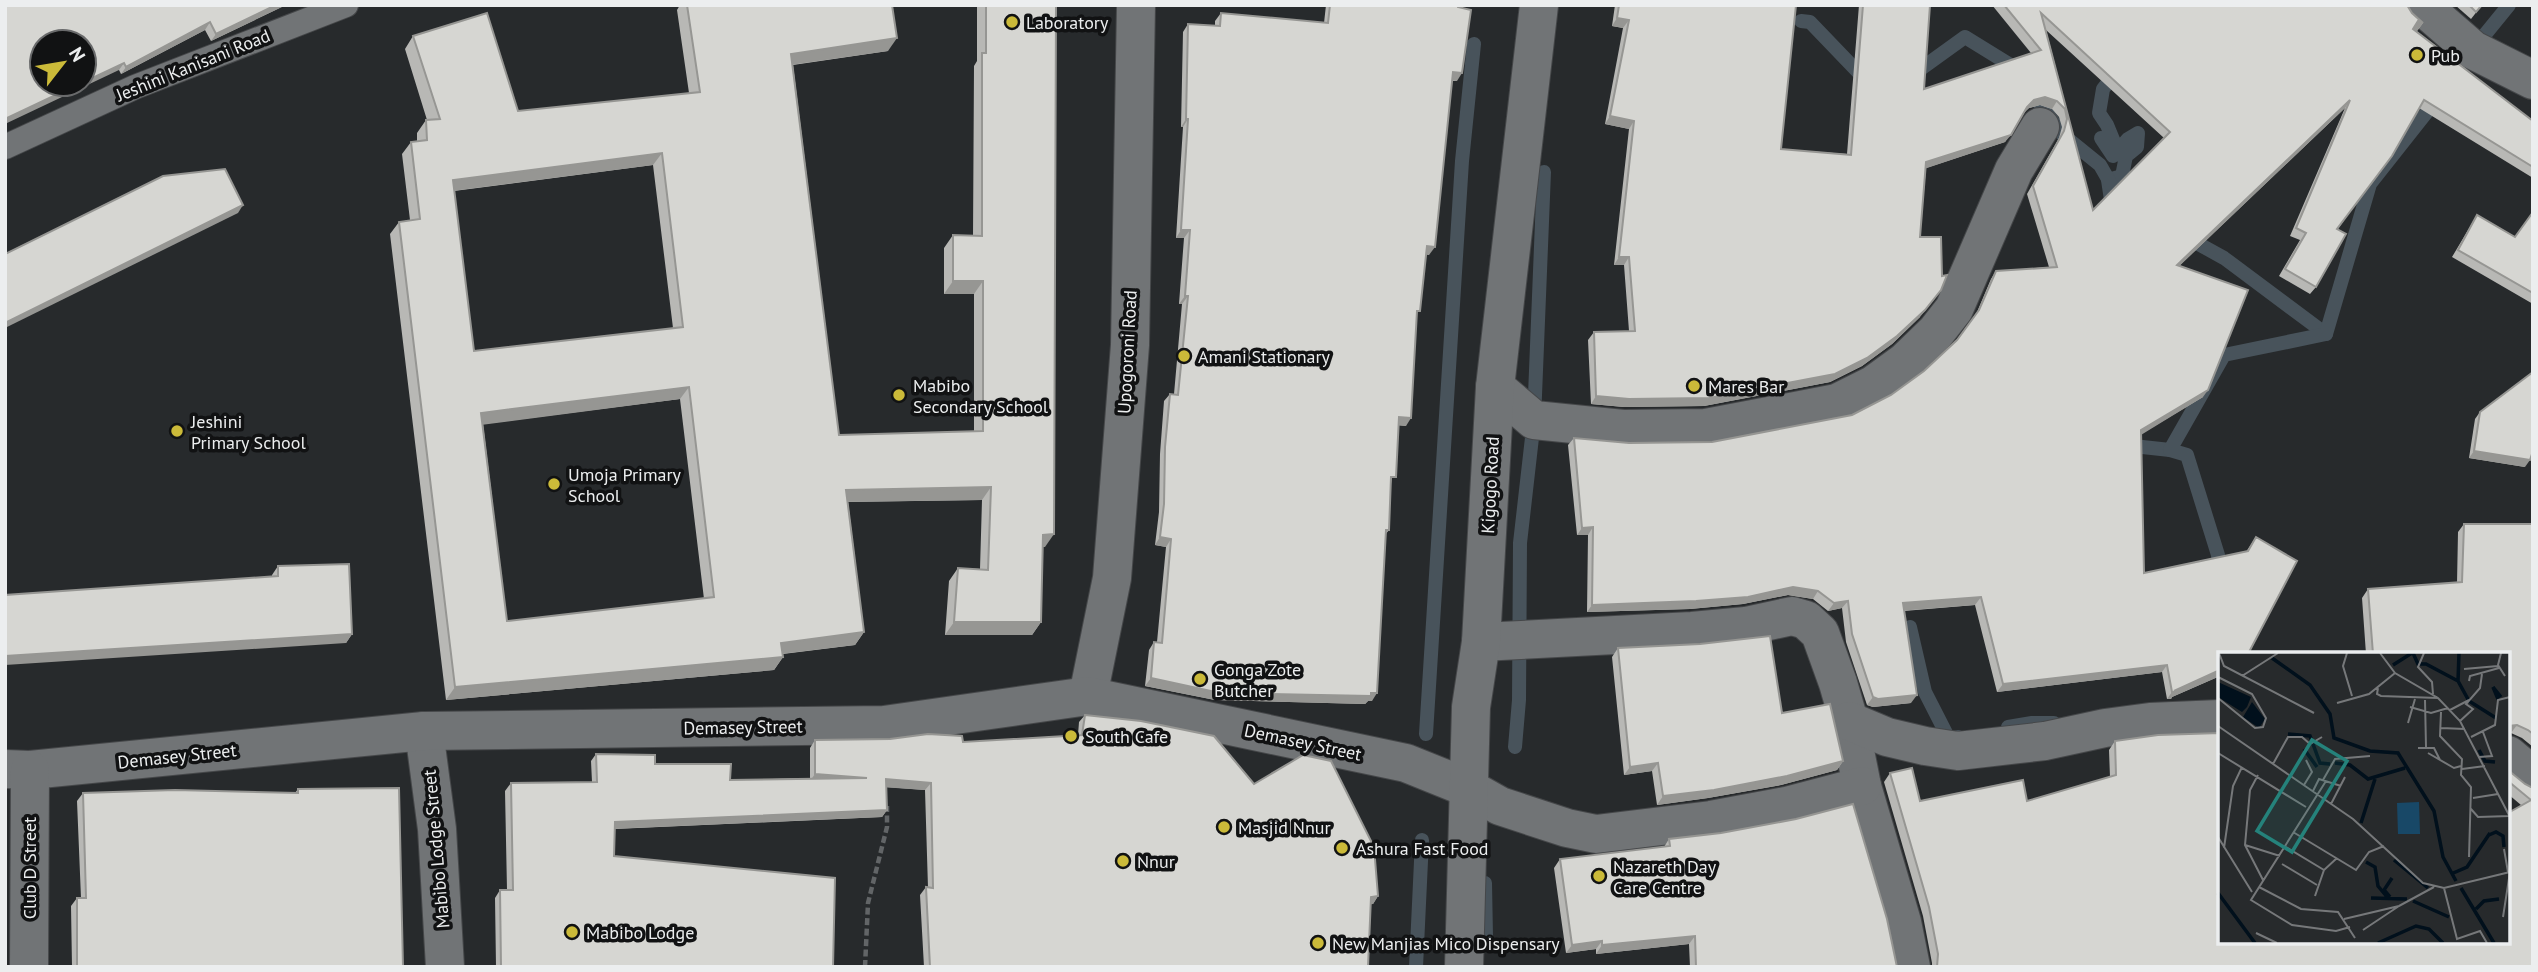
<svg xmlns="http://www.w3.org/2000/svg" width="2538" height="972" viewBox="0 0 2538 972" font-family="'PT Sans',sans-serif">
<rect width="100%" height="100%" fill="#272a2c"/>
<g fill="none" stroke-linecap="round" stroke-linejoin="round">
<g stroke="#48535b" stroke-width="14">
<polyline points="1801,21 1810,22 1858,72 1869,75"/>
<polyline points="2474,48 2509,5"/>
<polyline points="1908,72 1922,68 1965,37 2012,66 2018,75"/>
<polyline points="2116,72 2103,89 2099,113 2107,125 2114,142 2101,138 2113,156 2128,139 2138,133 2137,147 2126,156 2122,176 2108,180 2111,200 2118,208"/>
<polyline points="2030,91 2063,135 2100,165 2112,186"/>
<polyline points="2184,236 2224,258 2326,334"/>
<polyline points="2124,445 2170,450"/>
<polyline points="2219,576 2218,555 2187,455 2170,450 2224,355 2326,334 2370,184 2438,98"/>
<polyline points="1910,627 1925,692 1949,739 1958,737"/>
<polyline points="2008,727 2032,723 2054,723"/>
<polyline points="1426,734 1462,161 1474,44"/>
<polyline points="1515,747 1519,700 1520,543 1534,420 1544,172"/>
<polyline points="1485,883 1486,937"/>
<polyline points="1416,967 1422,840"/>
</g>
<defs>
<polyline id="lane" points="5,147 135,87 346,5"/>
<g id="street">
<polyline points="2421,5 2473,50 2533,80"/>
<polyline points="1495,387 1534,420 1623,429 1706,428 1837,403 1873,385 1906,361 1936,332 1954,309 2014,170 2040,127"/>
<polyline points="1481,642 1692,631 1746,626 1792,616 1806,620 1820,633 1838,683 1849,721 1862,786 1902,922 1911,967"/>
<polyline points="1088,696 1112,578 1130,345 1136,5"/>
<polyline points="1849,721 1887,737 1925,746 1958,751 2045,741 2105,728 2150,722 2220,719"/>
<polyline points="424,731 437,829 445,967"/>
<polyline points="2508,755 2533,776"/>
<polyline points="5,769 30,770 424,731 884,725 1088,696 1406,763 1468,788 1500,806 1567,828 1596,834 1711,820 1786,806 1862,786"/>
<polyline points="29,967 30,770"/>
</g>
<polyline id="secondary" points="1464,967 1471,707 1481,642 1495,387 1539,5"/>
</defs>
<use href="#lane" stroke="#454749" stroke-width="26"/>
<use href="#street" stroke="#454749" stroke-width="40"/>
<use href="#secondary" stroke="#454749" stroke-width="40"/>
<polyline stroke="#626567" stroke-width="4.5" stroke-dasharray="7 3.5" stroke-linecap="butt" points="865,967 868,903 887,827 887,806"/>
<use href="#lane" stroke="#717476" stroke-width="24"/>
<use href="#street" stroke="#717476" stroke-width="38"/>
<use href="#secondary" stroke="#717476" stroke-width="38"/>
</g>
<g fill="#b8b8b5" fill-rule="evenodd">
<polygon points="5,5 286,5 211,41 205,30 121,74 119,70"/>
<path d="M680 5H892L888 51 793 65 839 435 974 431V294H944V248L953 235 973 236 974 66 977 61V5H1056L1045 547H1043L1041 622 1032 635H945L949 581 958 568 980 569 982 500 848 502 864 632 855 645 783 654V657L774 670 446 700 390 234 399 222 410 220 402 154 411 142 417 141V133L426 120H427L405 49 413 36 518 111 689 93 677 10ZM653 165 673 328 474 351 454 191ZM680 399 704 599 507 621 483 424Z"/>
<polygon points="1326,5 1458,5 1457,81 1452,81 1429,255 1426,254 1416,317 1406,426 1398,425 1391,484 1389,530 1385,535 1372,701 1368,701 1365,704 1215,700 1145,686 1149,650 1154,642 1157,642 1166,547 1155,545 1159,512 1160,454 1164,401 1170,394 1174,394 1182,304 1179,304 1184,238 1176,238 1183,127 1181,127 1183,32 1188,24 1215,26 1215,21 1221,13 1324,23"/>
<path d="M1615 5H1796L1781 149 1847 154 1859 5H1930L1924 89 2031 53 1992 5H2407L2412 13 2423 23 2417 31 2415 30 2533 121V178L2419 108 2338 229 2316 287 2310 294 2279 276 2300 240 2290 236 2345 108 2179 266 2203 397 2141 434 2144 573 2246 552 2256 537 2220 654V676L2172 697 2171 699H2167L2162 672 1997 692 1975 605 1904 611 1911 703 1873 707 1867 705 1846 642 1842 608 1828 611 1813 599 1788 595 1743 604 1690 609 1587 612 1588 535H1577L1568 445 1574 438 1629 443 1712 442 1852 415 1891 395 1924 371 1957 340 1975 317 1991 279 1996 271 2049 267 2027 194 2059 138 2062 127 2059 117 2052 109 2040 105 2029 108 2023 113 2005 142 1926 168 1920 237V317L1892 344 1862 366 1830 382 1704 406 1624 407 1591 404 1588 340 1594 332 1629 331 1624 265H1614L1629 129 1605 124 1623 28 1612 26ZM2046 30 2164 138 2093 210Z"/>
<polygon points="2455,5 2482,5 2471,19"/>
<polygon points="2533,212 2533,304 2452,257 2477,215 2515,237"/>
<polygon points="2480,412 2525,467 2469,458 2475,419"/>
<polygon points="2464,524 2533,524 2533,747 2522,738 2511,733 2508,734 2508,654 2366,654 2362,598 2368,589 2457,583 2458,532"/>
<polygon points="278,566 352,634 346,643 272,577 272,575"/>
<polygon points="1618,648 1782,713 1843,761 1837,770 1781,785 1708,798 1657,805 1652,771 1624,775 1612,657"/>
<polygon points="1085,715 1254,784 1378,896 1373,904 1371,904 1368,967 924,967 920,895 926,887 928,888 925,790 886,787 887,810 882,817 615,829 614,856 833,967 496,967 495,898 500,890 507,890 505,791 511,783 592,782 591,761 596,754 730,780 810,778 810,748 815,740 963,742 1078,735 1079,722"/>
<polygon points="2115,741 2220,942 2508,942 2521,805 2508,794 2508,770 2525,784 2533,788 2533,967 1932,967 1932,963 1923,916 1884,782 1890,773 1920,801 2027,801 2110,777 2109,750"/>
<polygon points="298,789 403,967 72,967 71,906 77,898 81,898 77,801 83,793 295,793"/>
<polygon points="1669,839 1896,963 1897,967 1690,967 1689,944 1596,954 1596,949 1566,953 1554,868 1560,859 1664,847"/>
</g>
<g fill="#969693">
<polygon points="276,5 286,5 211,41 216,34"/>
<polygon points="1617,18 1629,20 1623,28 1612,26"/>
<polygon points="2418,21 2423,23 2417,31 2412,29"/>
<polygon points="210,22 205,30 121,74 126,67"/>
<polygon points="897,38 888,51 783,66 791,54"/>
<polygon points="124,63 119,70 5,124 5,119 79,84 84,84 84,82"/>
<polygon points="1453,72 1462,73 1457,81 1448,80"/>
<polygon points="2045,97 2057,101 2052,109 2040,105 2029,108 2022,115 2027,107 2034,100"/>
<polygon points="2350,100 2345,108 2172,273 2177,265"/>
<polygon points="1610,116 1634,121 1629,129 1605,124"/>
<polygon points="1186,119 1188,119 1183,127 1181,127"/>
<polygon points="2011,135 2005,142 1921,170 1926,162"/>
<polygon points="662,153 653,165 444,192 453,180"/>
<polygon points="243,205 238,213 5,328 5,323"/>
<polygon points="1181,230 1190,230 1184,238 1176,238"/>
<polygon points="1427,246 1435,247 1429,255 1422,254"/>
<polygon points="1619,257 1629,257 1624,265 1614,265"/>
<polygon points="953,281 983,281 974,294 944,294"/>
<polygon points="1185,296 1188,296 1182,304 1179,304"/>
<polygon points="1935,298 1920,317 1892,344 1862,366 1830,382 1704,406 1624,407 1591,404 1596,396"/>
<polygon points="689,387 680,399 473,426 481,413"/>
<polygon points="2208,390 2203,397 2136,438 2141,430"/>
<polygon points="1399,417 1411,418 1406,426 1393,425"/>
<polygon points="2474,451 2530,460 2525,467 2469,458"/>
<polygon points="991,487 982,500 837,502 846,490"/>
<polygon points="1593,527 1588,535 1577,535 1582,528"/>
<polygon points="1054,534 1045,547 1034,547 1043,535"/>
<polygon points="1160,537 1171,539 1166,547 1155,545"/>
<polygon points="1793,587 1818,591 1813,599 1788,595 1743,604 1690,609 1587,612 1592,605"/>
<polygon points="1981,597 1975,605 1898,611 1903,603"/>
<polygon points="1848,601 1842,608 1828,611 1834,603"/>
<polygon points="954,622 1041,622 1032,635 945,635"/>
<polygon points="864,632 855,645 772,655 781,643"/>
<polygon points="352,634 346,643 5,665 5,656"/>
<polygon points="783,657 774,670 446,700 455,687"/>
<polygon points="2167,665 2162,672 1997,692 2003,684"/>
<polygon points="2220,670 2220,676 2172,697 2171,699 2167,699 2172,692"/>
<polygon points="1151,678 1371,693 1377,693 1372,701 1368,701 1365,704 1215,700 1145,686"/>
<polygon points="1917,695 1911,703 1873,707 1867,705 1873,697"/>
<polygon points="2517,725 2511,733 2508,734 2508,726"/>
<polygon points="1843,761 1837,770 1781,785 1708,798 1657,805 1663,796"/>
<polygon points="1658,763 1652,771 1624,775 1630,767"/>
<polygon points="815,774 867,778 810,781"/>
<polygon points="886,779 931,783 925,790 881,787"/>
<polygon points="887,810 882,817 610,829 615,822"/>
<polygon points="1378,896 1373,904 1366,905 1371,897"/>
<polygon points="1695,936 1689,944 1596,954 1602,945"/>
<polygon points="1602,941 1596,949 1566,953 1572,945"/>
</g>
<g fill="#d6d6d2" stroke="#969693" stroke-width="2" fill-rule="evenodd">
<polygon points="5,5 276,5 216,34 210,22 126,67 124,63 84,82 84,42 42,42 42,84 79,84 5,119"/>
<path d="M687 5H892L897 38 791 54 839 435 983 431V281H953V235L982 236V53H986V5H1056L1054 534 1043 535 1041 622H954L958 568 988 570 991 487 846 490 864 632 781 643 783 657 455 687 399 222 420 219 411 142 427 140 426 120 440 119 413 36 487 13 518 111 700 92ZM662 153 683 327 474 351 453 180ZM689 387 714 597 507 621 481 413Z"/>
<polygon points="1330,5 1458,5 1458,7 1471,10 1462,73 1453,72 1435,247 1427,246 1420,311 1417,311 1411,418 1399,417 1396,477 1391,477 1389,530 1386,530 1377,693 1371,693 1371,696 1220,693 1151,678 1154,642 1162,643 1171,539 1160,537 1164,504 1165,447 1170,394 1178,395 1188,296 1185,296 1190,230 1181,230 1188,119 1186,119 1188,24 1220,26 1221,13 1328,23"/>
<path d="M1619 5H1796L1781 149 1851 155 1863 5H1930L1924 89 2041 50 2004 5H2407L2412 13 2423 23 2418 21 2413 29 2533 121V167L2424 100 2392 156 2337 229 2346 234 2316 287 2285 269 2306 233 2296 228 2350 100 2177 265 2248 290 2208 390 2141 430 2144 573 2248 551 2256 537 2297 561 2248 654H2220V670L2174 691H2176L2172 692 2167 665 2003 684 1981 597 1903 603 1917 695 1878 699 1873 697 1852 634 1848 601 1834 603 1818 591 1793 587 1748 597 1696 601 1592 605 1593 527 1582 528 1574 438 1629 443 1712 442 1852 415 1891 395 1924 371 1957 340 1979 310 1996 271 2057 267 2033 186 2064 131 2067 119 2065 109 2057 101 2045 97 2034 100 2027 107 2011 135 1926 162 1920 237H1941L1942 276 1947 275 1941 290 1925 310 1897 336 1867 358 1835 374 1709 398 1629 399 1596 396 1594 332 1635 331 1629 257H1619L1634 121 1610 116 1629 20 1617 18ZM2041 13 2170 132 2093 210Z"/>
<polygon points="2469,5 2482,5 2476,12"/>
<polygon points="225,169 243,205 5,323 5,254 163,176"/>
<polygon points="2533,212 2533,293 2458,250 2477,215 2515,237"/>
<polygon points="2533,372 2533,451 2530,460 2474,451 2480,412"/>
<polygon points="2464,524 2533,524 2533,734 2528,730 2517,725 2508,726 2508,654 2373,654 2368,589 2462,582"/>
<polygon points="349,564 352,634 5,656 5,595 278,576 278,566"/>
<polygon points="1770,636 1782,713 1830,704 1843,761 1787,776 1714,790 1663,796 1658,763 1630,767 1618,648 1700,644"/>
<polygon points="1085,715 1141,721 1214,736 1254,784 1303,755 1331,761 1374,847 1378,896 1371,897 1368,967 930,967 926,887 933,888 931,783 886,779 887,810 615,822 614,856 835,878 833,967 501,967 500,890 513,890 511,783 597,782 596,754 655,755 655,764 731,764 730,780 867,778 815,774 815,740 890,739 928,734 962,736 963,742 1082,735"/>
<polygon points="2220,733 2220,942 2508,942 2508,813 2531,800 2508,781 2508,770 2525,784 2533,788 2533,967 1937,967 1938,954 1929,907 1890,773 1912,768 1920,801 2023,780 2027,801 2116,775 2115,741 2158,735"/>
<polygon points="399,788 403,967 77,967 77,898 86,898 83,793 175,790 298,793 298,789"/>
<polygon points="1853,804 1887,919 1897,967 1696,967 1695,936 1602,945 1602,941 1572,945 1560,859 1670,846 1669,839 1721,833 1796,819"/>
</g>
<g fill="#cbba39" stroke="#111213" stroke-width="2.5">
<circle cx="1012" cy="22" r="7"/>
<circle cx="2417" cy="55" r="7"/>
<circle cx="1184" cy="356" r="7"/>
<circle cx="1694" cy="386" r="7"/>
<circle cx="899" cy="395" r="7"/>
<circle cx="177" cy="431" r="7"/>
<circle cx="554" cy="484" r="7"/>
<circle cx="1200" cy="679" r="7"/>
<circle cx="1071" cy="736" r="7"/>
<circle cx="1224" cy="827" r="7"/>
<circle cx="1342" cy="848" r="7"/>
<circle cx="1123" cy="861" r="7"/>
<circle cx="1599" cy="876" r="7"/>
<circle cx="572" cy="932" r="7"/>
<circle cx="1318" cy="943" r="7"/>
</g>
<g text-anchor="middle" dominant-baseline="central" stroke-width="7" stroke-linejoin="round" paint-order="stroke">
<g font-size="18" fill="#eceeef" stroke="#111213" text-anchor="start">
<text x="1026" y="22">Laboratory</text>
<text x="2431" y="55">Pub</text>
<text x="1198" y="356">Amani Stationary</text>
<text x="913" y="385">Mabibo<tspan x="913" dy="21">Secondary School</tspan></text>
<text x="1708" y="386">Mares Bar</text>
<text x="191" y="421">Jeshini<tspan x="191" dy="21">Primary School</tspan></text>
<text x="568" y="474">Umoja Primary<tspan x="568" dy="21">School</tspan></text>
<text x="1214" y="669">Gonga Zote<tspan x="1214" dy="21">Butcher</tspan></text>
<text x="1085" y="736">South Cafe</text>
<text x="1238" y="827">Masjid Nnur</text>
<text x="1356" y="848">Ashura Fast Food</text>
<text x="1137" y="861">Nnur</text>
<text x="1613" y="866">Nazareth Day<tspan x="1613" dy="21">Care Centre</tspan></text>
<text x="586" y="932">Mabibo Lodge</text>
<text x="1332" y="943">New Manjias Mico Dispensary</text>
</g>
<g font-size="18" fill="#eceeef" stroke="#111213">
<text transform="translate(193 65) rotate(-22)">Jeshini Kanisani Road</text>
<text transform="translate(1127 352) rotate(-87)">Upogoroni Road</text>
<text transform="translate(1490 485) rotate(-87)">Kigogo Road</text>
<text transform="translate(743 727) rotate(-1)">Demasey Street</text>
<text transform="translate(1303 742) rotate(12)">Demasey Street</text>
<text transform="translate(177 756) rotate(-6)">Demasey Street</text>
<text transform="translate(436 849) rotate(-95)">Mabibo Lodge Street</text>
<text transform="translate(29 868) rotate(-90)">Club D Street</text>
</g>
</g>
<g transform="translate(2218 652)">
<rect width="292" height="292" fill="#272a2c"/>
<path d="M201 150 202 182H180L179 151Z" fill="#184867"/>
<path d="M0 30 33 45 29 55 24 60 0 45ZM34 50 47 67 41 76 25 65Z" fill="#01101c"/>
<path fill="none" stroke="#01101c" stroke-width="3.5" d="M195 1 200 12H208L240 29 251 49 278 66M54 6 92 33 112 62 116 86 152 99 180 101 216 159 225 205 238 229M175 13 194 1M240 29 241 1M280 47 275 35 283 45M70 82 92 84 102 111 112 112M86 97 99 115M261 98 267 109 277 110M117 111 132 113 150 127 187 116M143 171 157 127M271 183 278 180 285 184 286 195M176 208 210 236M148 210 157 215 160 234 170 246M233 222 249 215 272 181M243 236 276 291M0 241 37 291M172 245 166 238 174 226M153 246 189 247M195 249 231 265M258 257 266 249 281 247M160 291 198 274 211 277 225 291"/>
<path fill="none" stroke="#76787a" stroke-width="2" d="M1 1 6 14 96 61M129 1 125 14 134 44M162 1 177 21 220 46 242 69 292 165M206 1 200 15 214 30 215 42M283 1 280 13 287 24M246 17 280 14M24 24 60 1M0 25 34 42 48 66 45 75 37 76 0 46M251 29 252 24 281 16M160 36 159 42 163 44 220 46M207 48 208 95M119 51 151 42 177 21M192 55 213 61 230 56M232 58 251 48M223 60 222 84 244 107 243 123 253 135 251 205M242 69 255 57 248 52 262 36 264 22M190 71 197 47M0 74 135 167 205 231 226 236 292 220M223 76 247 77M253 85 277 73 280 48 292 45M200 96H216L222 108M0 101 88 155M210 101 236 116 243 114M261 105 274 104 265 80M55 112 70 85H84L92 92 104 85M244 117 267 114M40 123 32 138 27 193 45 228M105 128 117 107 152 104M108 129 33 248 74 273 118 279 132 275M86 133 94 120 88 108M95 139 101 127 123 134M255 146 280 142M113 152 127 125M253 157 260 165 292 164M75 180 138 218 151 200 166 194M0 185 34 240M27 193 62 204M68 195 106 218M6 196 15 134 24 115M286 197 290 220M64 212 99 233M41 235 83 257 120 260 137 286M226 236 239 287 262 279 269 291M97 244 106 218 119 206M285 265 292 220M126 267 181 254 216 235M145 278 181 254M38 281 59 291"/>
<path fill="#25827b" fill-opacity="0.15" stroke="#25827b" stroke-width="3.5" d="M94 88 129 109 74 200 39 179Z"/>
<rect width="292" height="292" fill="none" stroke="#eceeef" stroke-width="3.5"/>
</g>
<rect width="2538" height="972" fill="none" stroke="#eceeef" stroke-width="14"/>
<g transform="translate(63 63) rotate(59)"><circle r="33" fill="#111213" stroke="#696a6b" stroke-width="2"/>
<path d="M0-5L12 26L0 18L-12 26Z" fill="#cbba39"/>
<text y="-10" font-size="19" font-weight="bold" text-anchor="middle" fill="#eceeef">N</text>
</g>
</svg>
